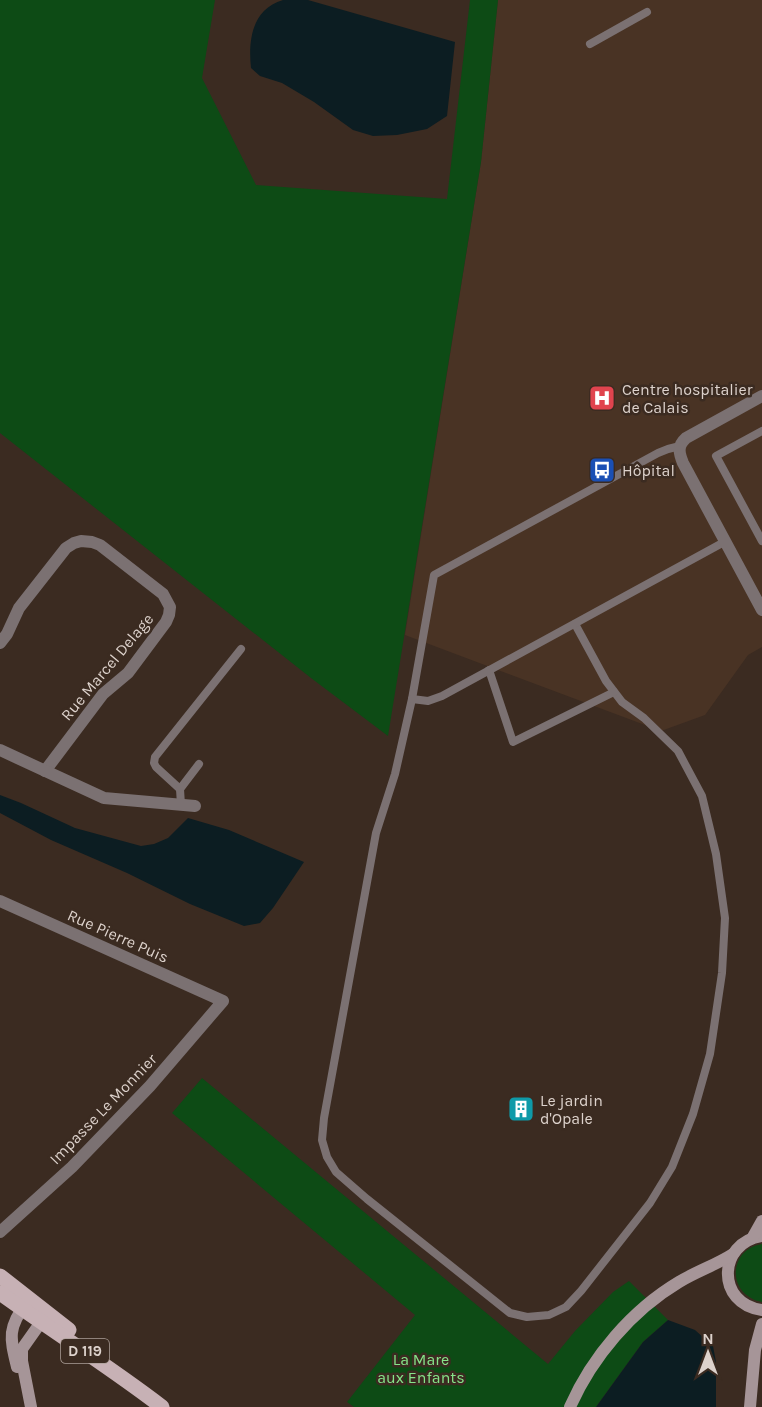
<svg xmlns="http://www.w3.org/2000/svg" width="762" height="1407" viewBox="0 0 762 1407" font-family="Karla,sans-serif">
<rect width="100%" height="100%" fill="#3b2b21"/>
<polygon fill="#493324" points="498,0 762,0 762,647 748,655 705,715 661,731 405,635 481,162"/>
<g fill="#0d4b15">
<polygon points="0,0 215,0 202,78 256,185 447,199 470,0 498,0 481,162 388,736 311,678 0,433"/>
<polygon points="202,1078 548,1364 575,1331 613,1292 629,1281 668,1320 643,1342 596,1407 354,1407 347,1402 415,1315 172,1113"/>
<path d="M762 1244V1302C727 1295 727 1250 762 1244Z"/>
</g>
<g fill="#0c1d22">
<path d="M283 0H308L455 42 447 116 427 129 397 135 373 136 353 130 314 102 282 83 260 76 251 68C248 40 252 9 283 0Z"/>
<polygon points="0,795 21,803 75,828 141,846 154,844 168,838 188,818 229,830 304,862 273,908 260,923 244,926 190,904 127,873 51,840 0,813"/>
<polygon points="668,1320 695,1330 713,1346 716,1362 716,1407 596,1407 643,1342"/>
</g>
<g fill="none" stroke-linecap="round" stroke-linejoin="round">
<g stroke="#7b7172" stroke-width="8">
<polyline points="590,44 647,12"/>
<polyline points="762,431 716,456 762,541"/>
<polyline points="575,624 606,681 622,702 644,718 678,751 702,796 716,854 725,918 722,973 710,1054 693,1114 672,1167 650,1203 581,1291 566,1307 549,1315 527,1317 510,1313 367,1199 336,1172 327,1157 322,1140 324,1118 376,833 395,774 412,699 434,575 658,453 668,449 680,446"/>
<polyline points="489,670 513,742 614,692"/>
<polyline points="412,699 428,701 442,696 726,541"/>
<polyline points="180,789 156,767 154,763 155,757 241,649"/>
<polyline points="181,805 180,789 199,764"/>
</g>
<g stroke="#7b7172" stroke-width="12">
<path d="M762 396 686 438C677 446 679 453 683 463L762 610"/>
<polyline points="0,643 7,634 19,608 66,548 74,543 81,541 92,542 100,545 163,594 170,607 169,615 166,622 128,673 103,694 45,771"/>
<polyline points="0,750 104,798 195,806"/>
<polyline points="0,901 223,1001 150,1086 72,1167 0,1232"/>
</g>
<g stroke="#a69598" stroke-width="12">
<path d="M762 1236C717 1243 716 1304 762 1310"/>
<polyline points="753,1237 762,1221"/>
<path d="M17 1367C10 1338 7 1328 27 1302"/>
<polyline points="31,1407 22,1361 22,1349 46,1315"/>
<path d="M570 1407C592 1357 632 1310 679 1282 697 1271 716 1265 733 1254"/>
<polyline points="750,1407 755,1350 762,1324"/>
</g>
<g stroke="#c7b1b5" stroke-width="15">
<polyline points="0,1276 69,1330"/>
<path d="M0 1293C54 1332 110 1367 162 1407"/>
</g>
</g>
<defs>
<symbol id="hospital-square" viewBox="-11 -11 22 22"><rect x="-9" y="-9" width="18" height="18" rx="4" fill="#e0444e" stroke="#3b2b21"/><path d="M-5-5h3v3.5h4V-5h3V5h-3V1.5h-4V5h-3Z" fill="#fff"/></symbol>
<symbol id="bus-square" viewBox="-11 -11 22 22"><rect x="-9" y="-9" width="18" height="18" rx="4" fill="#1a4fb4" stroke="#3b2b21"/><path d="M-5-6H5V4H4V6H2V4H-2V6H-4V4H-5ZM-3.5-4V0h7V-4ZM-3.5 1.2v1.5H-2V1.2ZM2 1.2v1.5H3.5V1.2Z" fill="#fff"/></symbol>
<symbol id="building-square" viewBox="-11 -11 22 22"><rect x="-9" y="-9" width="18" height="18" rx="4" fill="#0f9aa8" stroke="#3b2b21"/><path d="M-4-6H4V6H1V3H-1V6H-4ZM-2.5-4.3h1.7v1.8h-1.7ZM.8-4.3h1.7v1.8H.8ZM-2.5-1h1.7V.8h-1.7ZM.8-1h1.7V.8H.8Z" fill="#fff"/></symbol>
</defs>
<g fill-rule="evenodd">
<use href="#hospital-square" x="587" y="383" width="30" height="30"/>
<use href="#bus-square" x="587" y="455" width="30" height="30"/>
<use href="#building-square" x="506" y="1094" width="30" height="30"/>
</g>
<g text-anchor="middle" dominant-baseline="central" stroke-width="5" stroke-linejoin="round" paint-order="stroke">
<rect fill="#3b2b21" stroke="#aca099" stroke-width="1.5" x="61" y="1339" width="48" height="24" rx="4.5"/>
<g font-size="15" font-weight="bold" fill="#ddd2cc">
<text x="85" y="1351">D 119</text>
</g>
<g font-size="16" fill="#ddd2cc" stroke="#3b2b21" text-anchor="start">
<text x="622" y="389">Centre hospitalier<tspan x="622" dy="18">de Calais</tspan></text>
<text x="622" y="470">Hôpital</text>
<text x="540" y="1100">Le jardin<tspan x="540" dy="18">d'Opale</tspan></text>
</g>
<g font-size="16" fill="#ddd2cc" stroke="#3b2b21">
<text transform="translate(107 667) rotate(-50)">Rue Marcel Delage</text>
<text transform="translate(118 936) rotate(24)">Rue Pierre Puis</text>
<text transform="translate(103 1109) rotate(-46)">Impasse Le Monnier</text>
</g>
<g font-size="16" fill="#86e489" stroke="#3b2b21">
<text x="421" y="1359">La Mare<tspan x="421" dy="18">aux Enfants</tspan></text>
</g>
</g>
<g transform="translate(708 1353)" stroke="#3b2b21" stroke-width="4.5" paint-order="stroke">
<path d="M0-4.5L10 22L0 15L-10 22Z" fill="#ddd2cc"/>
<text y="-9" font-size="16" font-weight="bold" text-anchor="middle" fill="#ddd2cc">N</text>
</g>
</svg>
